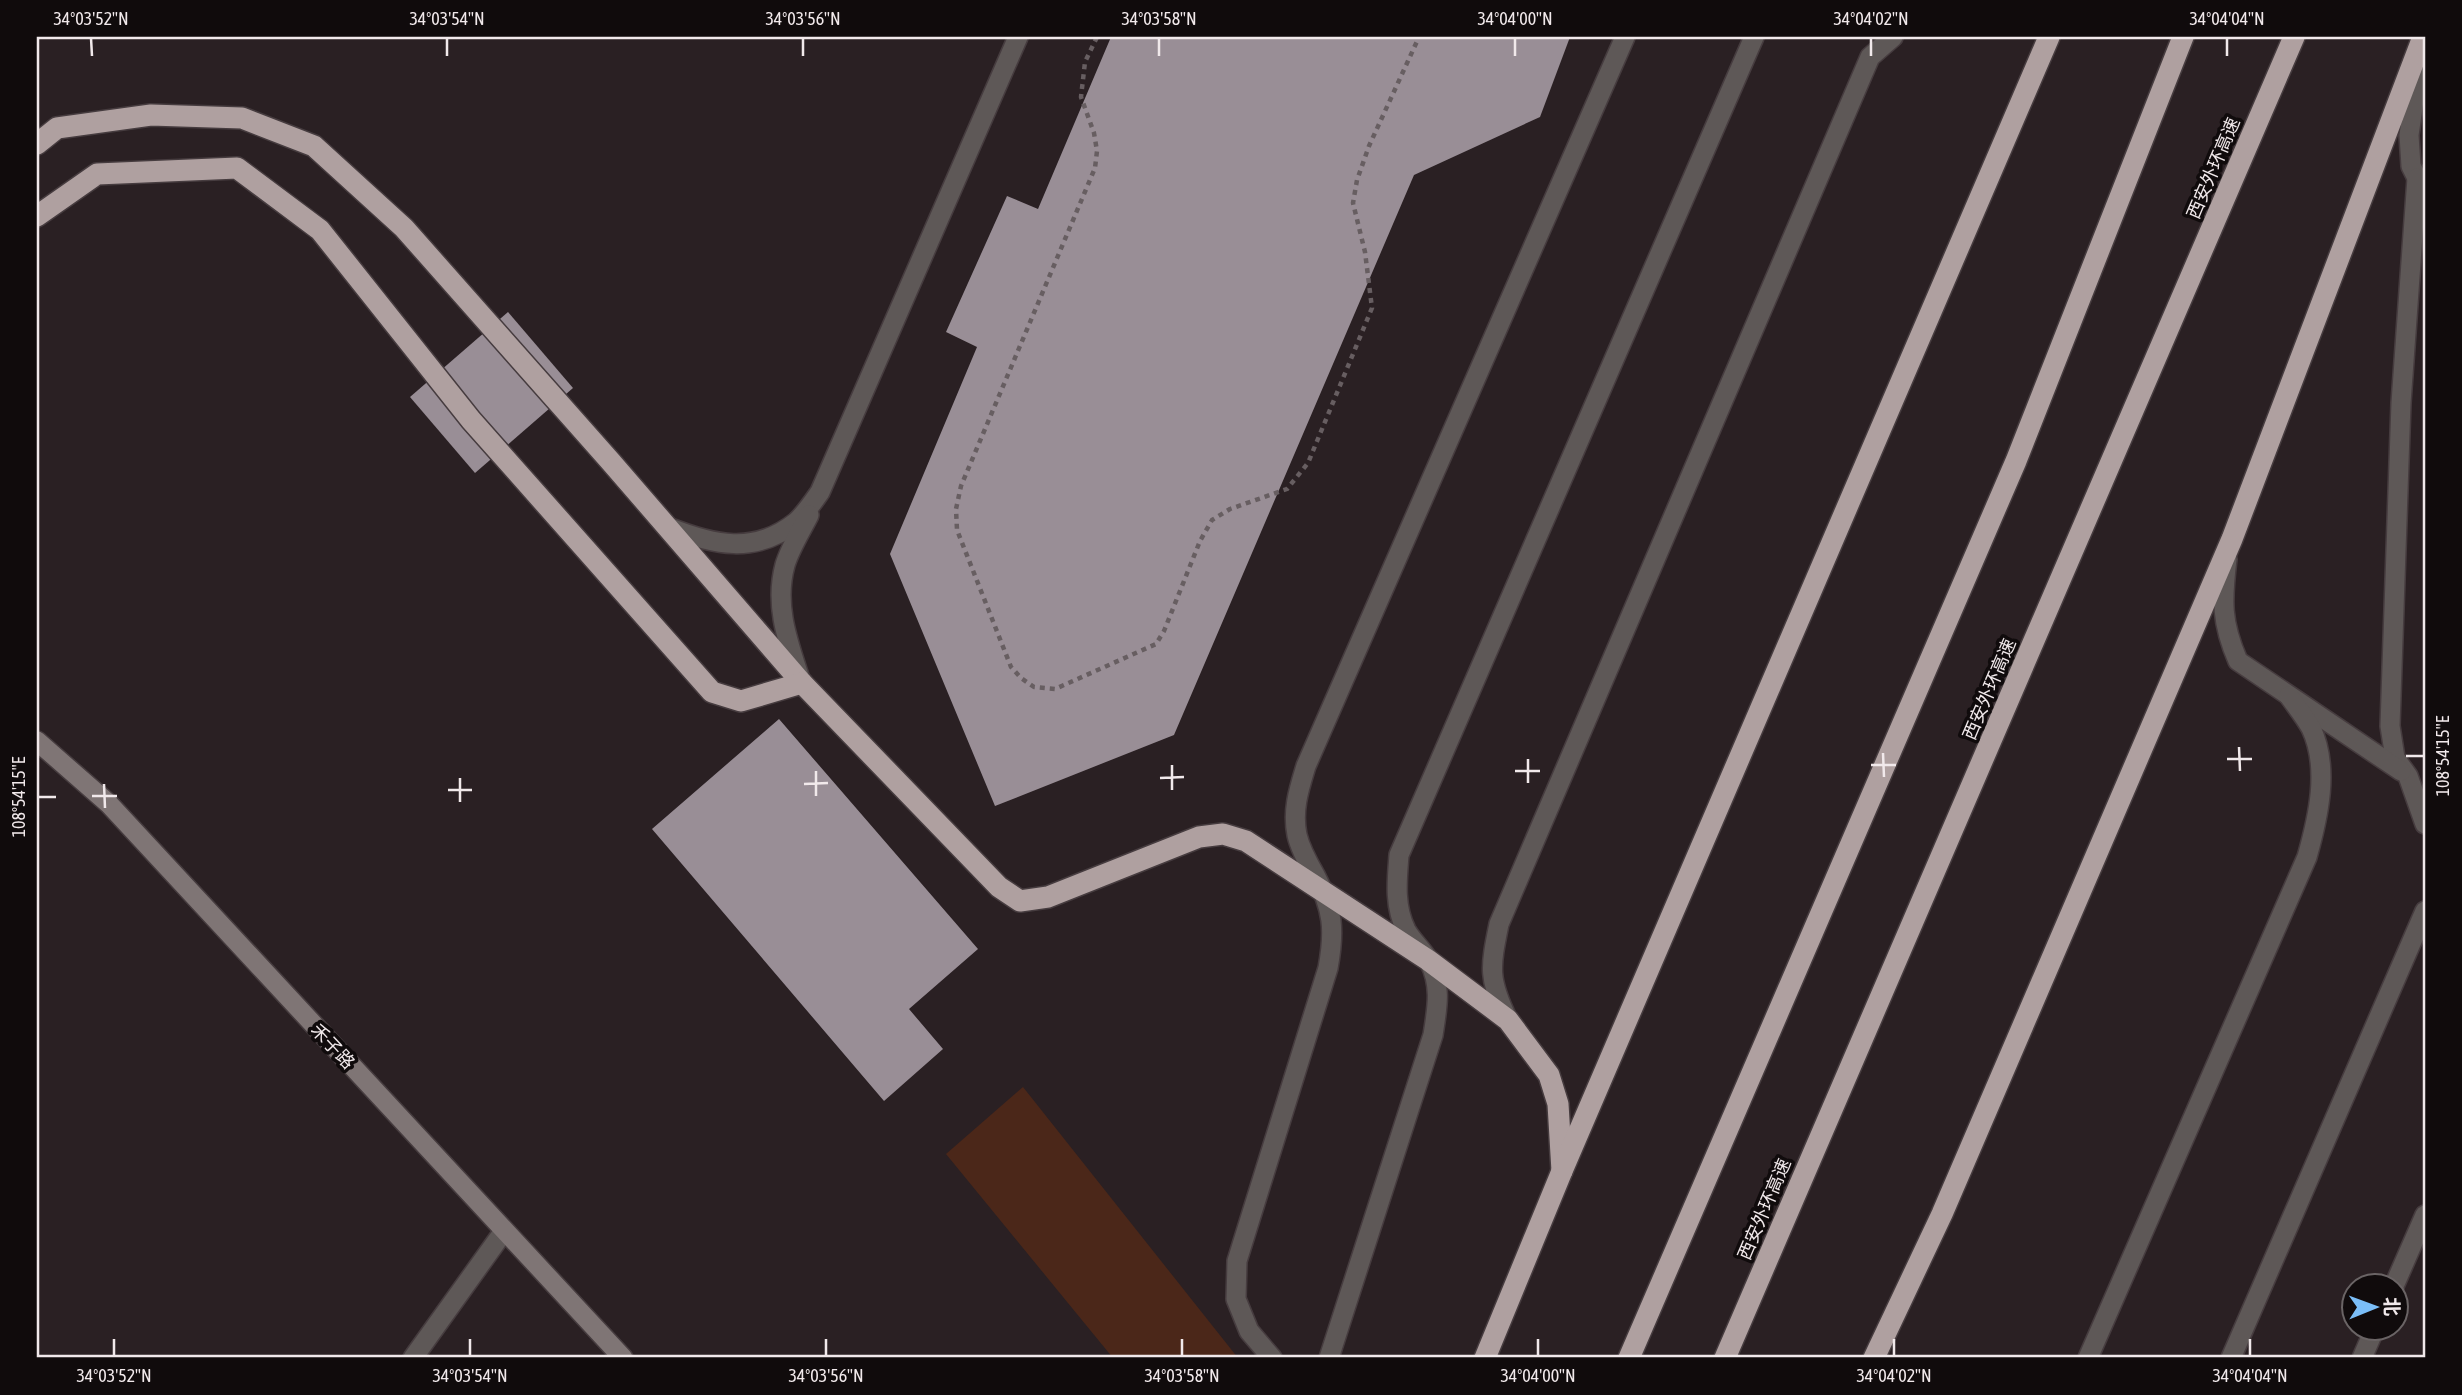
<svg xmlns="http://www.w3.org/2000/svg" width="2462" height="1395" viewBox="0 0 2462 1395" font-family="'Asap Condensed','Noto Sans SC',sans-serif">
<rect width="100%" height="100%" fill="#2a2023"/>
<polygon fill="#4b2719" points="1023,1087 1238,1358 1113,1358 946,1154"/>
<g fill="#998e96">
<polygon points="1111,37 1570,37 1540,117 1414,175 1174,735 995,806 890,554 977,347 946,332 1007,196 1038,209"/>
<polygon points="508,312 573,388 475,473 410,397"/>
<polygon points="779,719 978,949 909,1009 943,1049 884,1101 652,829"/>
</g>
<g fill="none" stroke-linecap="round" stroke-linejoin="round">
<defs>
<g id="service">
<polyline points="2420,59 2409,135 2411,166 2423,190"/>
<polyline points="2417,178 2401,403 2390,726 2395,758 2408,776 2425,824"/>
<path d="M668 527C713 545 755 555 796 522 805 514 813 502 820 492L1018 37"/>
<path d="M2227 559C2222 601 2221 622 2238 661L2401 771"/>
<path d="M800 679C788 642 774 605 785 565 790 548 801 531 809 515"/>
<path d="M1508 1020C1488 979 1490 968 1499 924L1870 57 1893 37"/>
<polyline points="2394,1286 2425,1215"/>
<path d="M1272 1358 1249 1331 1236 1299 1237 1261 1328 968C1335 930 1333 909 1315 875 1308 863 1300 848 1297 835 1292 810 1299 789 1306 766L1625 37"/>
<path d="M1329 1358 1433 1035C1437 1009 1442 986 1429 961 1423 950 1412 941 1406 930 1394 906 1397 880 1399 855L1754 37"/>
<path d="M2088 1358 2307 857C2318 818 2330 768 2311 728 2305 717 2296 706 2289 696"/>
<polyline points="2231,1358 2425,911"/>
<polyline points="2362,1358 2375,1328"/>
</g>
<polyline id="minor" points="413,1358 504,1231"/>
<polyline id="secondary" points="37,741 109,804 623,1358"/>
<g id="motorway">
<polyline points="37,144 57,128 151,115 242,118 314,146 404,228 611,462 802,683 999,887 1020,901 1048,897 1199,837 1223,834 1246,841 1428,960 1508,1020 1549,1075 1558,1104 1562,1171"/>
<polyline points="37,216 97,174 237,168 320,230 471,420 712,692 741,701 802,683"/>
<polyline points="1485,1358 1562,1171 2049,37"/>
<polyline points="1629,1358 2016,461 2183,37"/>
<polyline points="1725,1358 2294,37"/>
<polyline points="1874,1358 1942,1214 2232,539 2423,37"/>
</g>
</defs>
<use href="#service" stroke="#463c3f" stroke-width="22"/>
<use href="#minor" stroke="#463c3f" stroke-width="22"/>
<use href="#secondary" stroke="#463c3f" stroke-width="22"/>
<use href="#motorway" stroke="#463c3f" stroke-width="24"/>
<polyline stroke="#675e61" stroke-width="4.5" stroke-dasharray="5 5" stroke-linecap="butt" points="1097,37 1085,62 1081,97 1094,133 1097,151 1095,168 961,486 956,509 957,530 1011,667 1021,678 1034,687 1055,689 1156,644 1164,631 1200,541 1212,520 1230,509 1287,489 1308,463 1372,308 1365,252 1353,203 1357,180 1369,146 1419,37"/>
<use href="#service" stroke="#5e5857" stroke-width="19"/>
<use href="#minor" stroke="#5e5857" stroke-width="19"/>
<use href="#secondary" stroke="#7f7575" stroke-width="19"/>
<use href="#motorway" stroke="#afa0a0" stroke-width="21"/>
</g>
<path fill="none" stroke="#f1e9eb" stroke-width="2.5" d="M91 38 92 56M447 38V56M803 38V56M1159 38V56M1515 38V56M1871 38V56M2227 38V56M2239 747 2240 771M1883 753 1884 777M2406 756H2424M1528 759V783M2227 759H2252M1172 765V790M1871 765H1896M816 771V796M1515 771H1540M460 778V802M1160 778 1184 777M104 784 105 808M804 784 828 783M448 790H472M92 796H117M38 797H56M114 1339V1356M470 1339V1356M826 1339V1356M1182 1339V1356M1538 1339V1356M1894 1339V1356M2250 1339V1356"/>
<g text-anchor="middle" dominant-baseline="central" stroke-width="7" stroke-linejoin="round" paint-order="stroke">
<g font-size="18" fill="#f1e9eb" stroke="#100b0c">
<text transform="translate(2213 168) rotate(-67)">西安外环高速</text>
<text transform="translate(1989 689) rotate(-67)">西安外环高速</text>
<text transform="translate(333 1046) rotate(47)">禾子路</text>
<text transform="translate(1764 1209) rotate(-67)">西安外环高速</text>
</g>
</g>
<rect width="2462" height="1395" fill="none" stroke="#100b0c" stroke-width="77"/>
<g transform="translate(2375 1307) rotate(89)"><circle r="33" fill="#100b0c" stroke="#6a6465" stroke-width="2"/>
<path d="M0-5L12 26L0 18L-12 26Z" fill="#7bbef8"/>
<text y="-10" font-size="19" font-weight="bold" text-anchor="middle" fill="#f1e9eb">北</text>
</g>
<rect x="38" y="38" width="2386" height="1318" fill="none" stroke="#f1e9eb" stroke-width="2.5"/>
<g font-size="18" text-anchor="middle" fill="#f1e9eb">
<text x="91" y="25">34°03'52"N</text>
<text x="447" y="25">34°03'54"N</text>
<text x="803" y="25">34°03'56"N</text>
<text x="1159" y="25">34°03'58"N</text>
<text x="1515" y="25">34°04'00"N</text>
<text x="1871" y="25">34°04'02"N</text>
<text x="2227" y="25">34°04'04"N</text>
<text transform="translate(2443 756) rotate(-90)" y="6">108°54'15"E</text>
<text transform="translate(19 797) rotate(-90)" y="6">108°54'15"E</text>
<text x="114" y="1382">34°03'52"N</text>
<text x="470" y="1382">34°03'54"N</text>
<text x="826" y="1382">34°03'56"N</text>
<text x="1182" y="1382">34°03'58"N</text>
<text x="1538" y="1382">34°04'00"N</text>
<text x="1894" y="1382">34°04'02"N</text>
<text x="2250" y="1382">34°04'04"N</text>
</g>
</svg>
